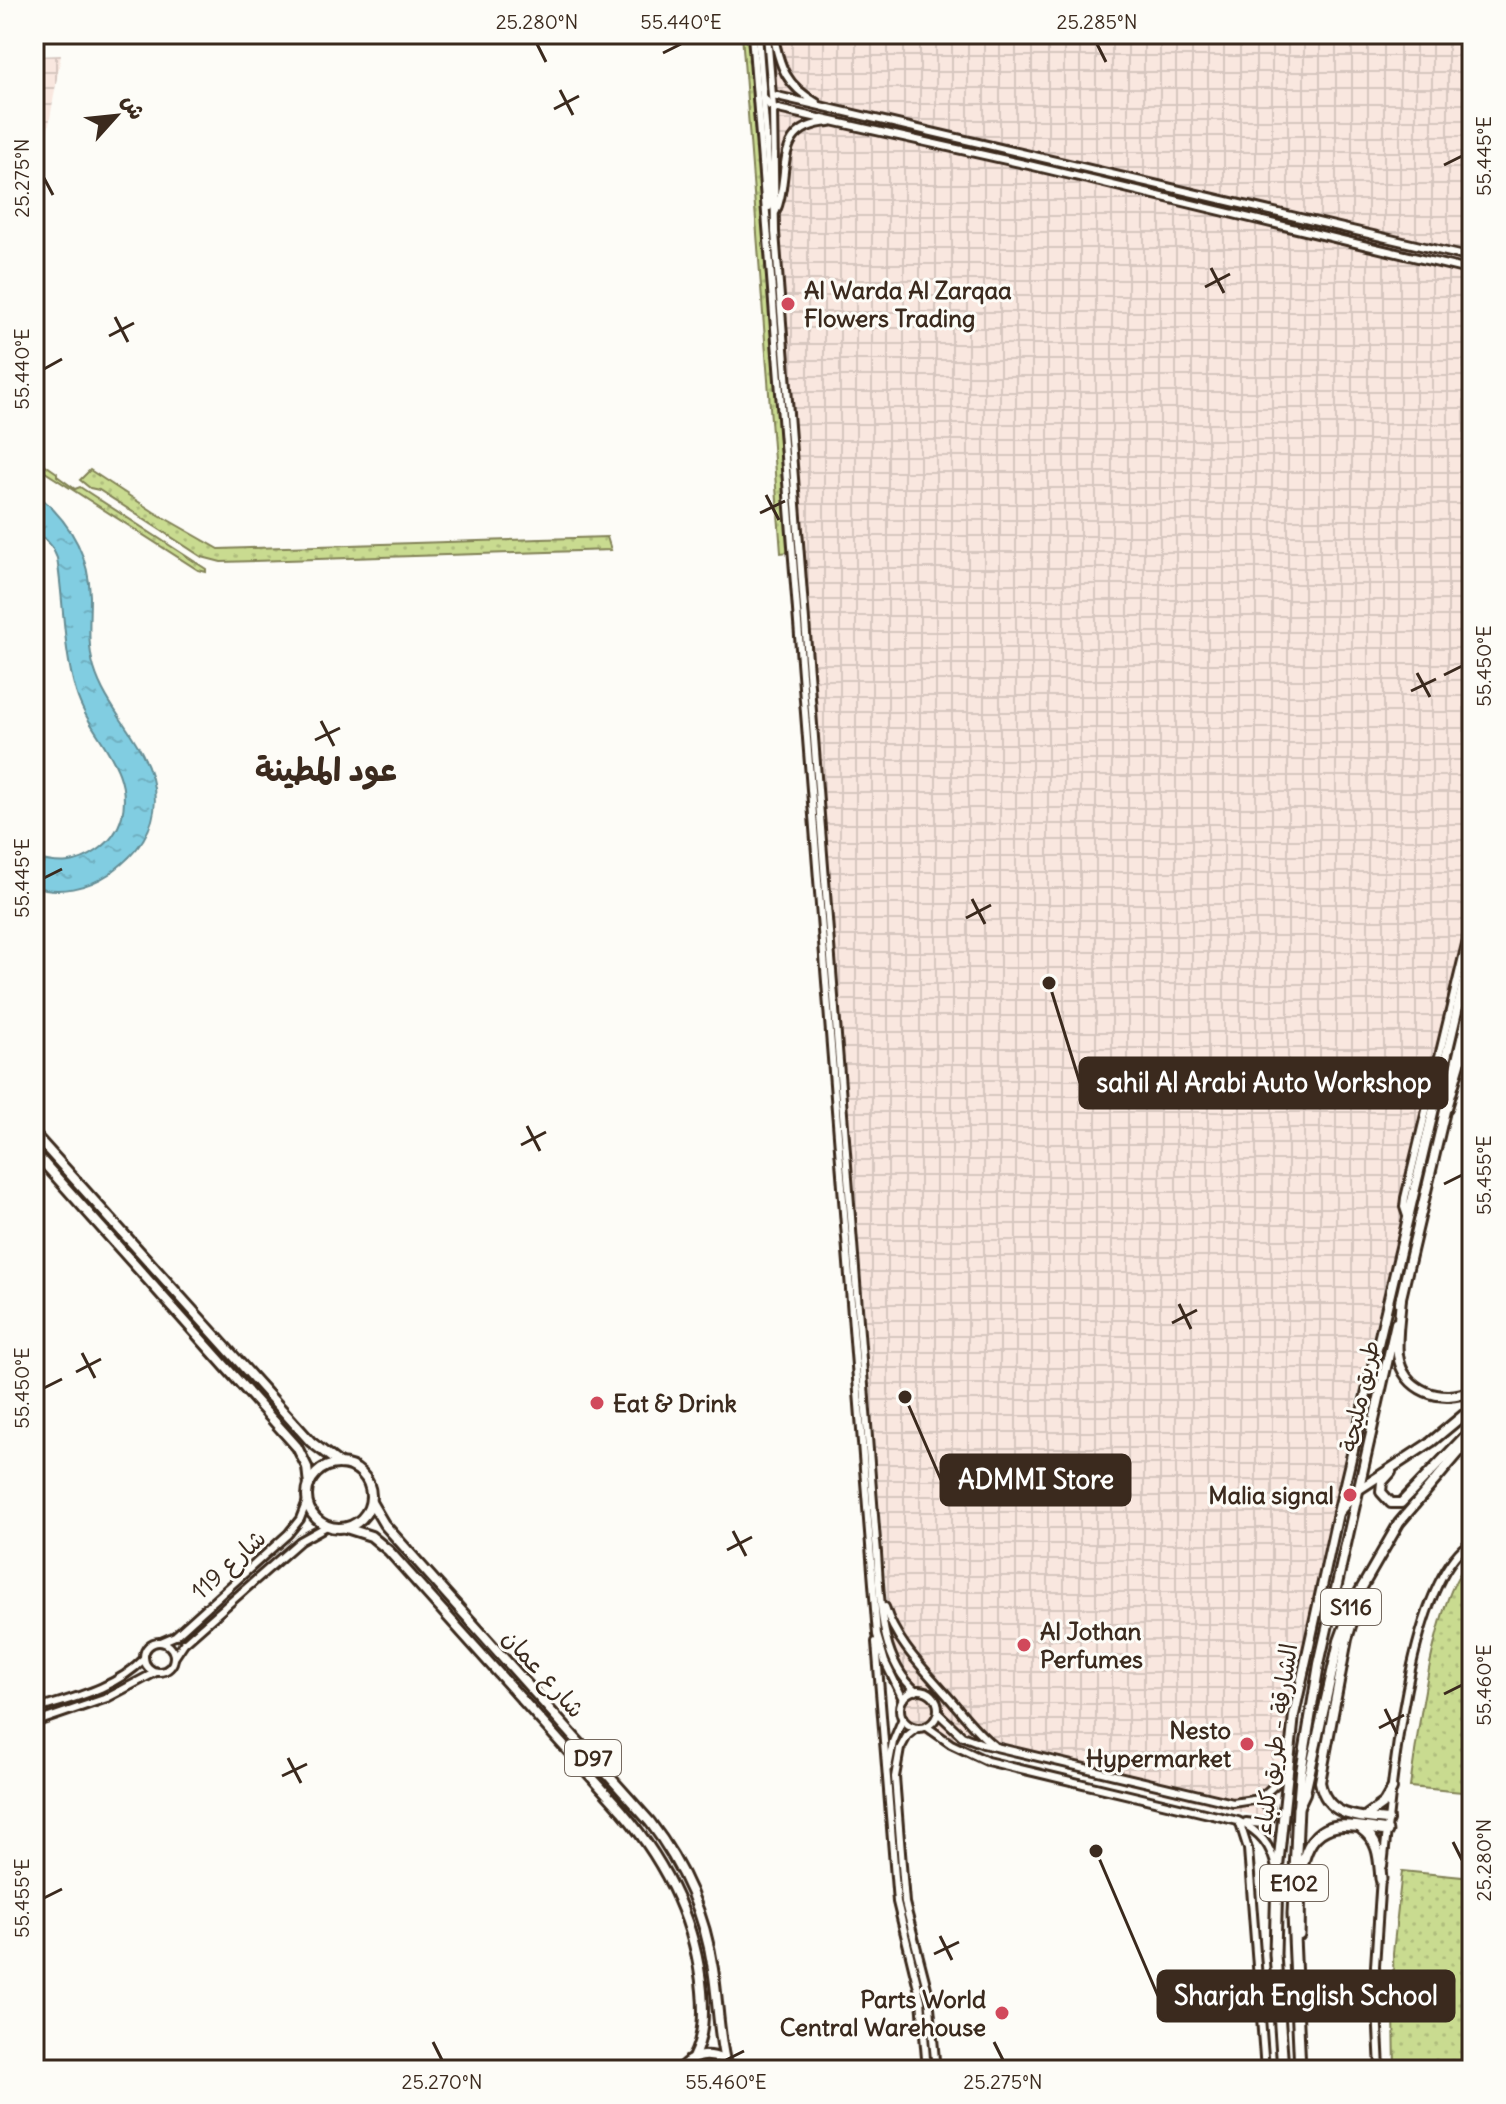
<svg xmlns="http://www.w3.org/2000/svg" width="1506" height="2104" viewBox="0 0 1506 2104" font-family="Delius,'Playpen Sans Arabic',sans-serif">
<defs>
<pattern id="industrial-grid" width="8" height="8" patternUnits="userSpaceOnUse" patternTransform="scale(2)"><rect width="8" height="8" fill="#f9e7df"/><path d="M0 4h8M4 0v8" fill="none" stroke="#d6c6bf"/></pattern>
<pattern id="grass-dots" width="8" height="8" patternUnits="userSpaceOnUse" patternTransform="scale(2)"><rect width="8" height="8" fill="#c9db90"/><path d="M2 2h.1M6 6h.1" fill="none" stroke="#aebc7c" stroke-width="1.8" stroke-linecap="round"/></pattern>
<pattern id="water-ripples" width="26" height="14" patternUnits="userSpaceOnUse" patternTransform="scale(2)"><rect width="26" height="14" fill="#81cde1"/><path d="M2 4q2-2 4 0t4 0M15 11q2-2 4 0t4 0" fill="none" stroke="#70b0c1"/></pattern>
</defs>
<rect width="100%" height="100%" fill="#fdfcf7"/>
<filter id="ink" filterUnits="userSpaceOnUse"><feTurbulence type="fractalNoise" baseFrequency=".0125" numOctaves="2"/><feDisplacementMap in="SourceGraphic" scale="16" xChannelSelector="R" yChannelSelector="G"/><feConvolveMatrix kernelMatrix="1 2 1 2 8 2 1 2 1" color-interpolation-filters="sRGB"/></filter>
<g filter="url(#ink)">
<g fill="url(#industrial-grid)">
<polygon points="764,34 1472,34 1472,265 852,120 1472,275 1472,933 1353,1414 1278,1769 1273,1820 897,1728"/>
<polygon points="61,55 34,211 34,56"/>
</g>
<g fill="url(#grass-dots)" stroke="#828257" stroke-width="2">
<polygon points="742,34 751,34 754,72 789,552 781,553"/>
<polygon points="34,457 57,473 57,476 75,489 80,487 206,569 206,572 198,570 34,465"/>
<polygon points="90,470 154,512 219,549 607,537 611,550 221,562 202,557 99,490 90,488 80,480"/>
<path d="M1472 1560V1793L1410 1787C1417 1740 1435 1585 1472 1560Z"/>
<polygon points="1402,1871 1472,1878 1472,2070 1395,2070 1393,1953"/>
</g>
<path fill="url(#water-ripples)" stroke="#658c93" stroke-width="2" d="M34 492C67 518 89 553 90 596 90 621 87 644 94 668 104 701 126 723 142 753 168 803 154 842 109 874 88 888 58 895 34 886V858C58 865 77 865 98 850 111 841 118 831 122 816 134 766 89 736 76 692 63 649 64 603 57 558L53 549 34 527Z"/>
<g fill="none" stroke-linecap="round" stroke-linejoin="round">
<defs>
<g id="tertiary">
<polyline points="752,34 877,1635 885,1662 903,1699"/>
<polyline points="758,34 769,177 769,207"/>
<path d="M767 34 773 108 775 232 876 1541C881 1589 876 1657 916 1691"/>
<path d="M773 34C781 68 785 85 817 103"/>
<polyline points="773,95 1472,258"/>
<polyline points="763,96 770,106 778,109 1033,166 1472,271"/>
<path d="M776 211C792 176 770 126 830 122"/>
<polyline points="1448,1108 1472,1026"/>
<polyline points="1408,1219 1404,1207 1405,1198 1472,919"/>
<path d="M885 1607C896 1643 926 1671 950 1699 963 1714 976 1732 993 1745"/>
<polyline points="161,1642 175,1636 288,1534 300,1519 307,1501"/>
<polyline points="876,1642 897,1902 921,2000 927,2070"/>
<circle cx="159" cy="1657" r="15"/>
<polyline points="174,1658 184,1643 300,1541 327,1526"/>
<circle cx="919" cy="1709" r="19"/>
<path d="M34 1710C72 1698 115 1689 144 1659"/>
<polyline points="938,1713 962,1736 983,1744 1233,1803 1259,1799 1286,1775"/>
<polyline points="34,1723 107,1698 156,1672"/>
<path d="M927 1727 951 1744 987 1761 1238 1821C1260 1831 1272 1846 1276 1869"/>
<polyline points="917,1728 907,1736 900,1749 895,1777 905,1903 929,1996 936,2070"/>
<polyline points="888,1768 893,1742 903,1718"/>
<polyline points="1246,1822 1262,1824 1270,1819 1270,1809 1259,1799"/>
<polyline points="1240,1824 1248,1849 1265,2070"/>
<path d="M1383 1866C1392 1791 1407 1582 1472 1541"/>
<polyline points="1380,2070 1375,1966 1381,1877"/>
</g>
<g id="primary">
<polyline points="34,1134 311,1442 340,1464"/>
<polyline points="34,1152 297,1447 307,1467 309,1485"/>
<polyline points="1400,1302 1472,996"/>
<circle cx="339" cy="1496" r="32"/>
<path d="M371 1502 384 1524 650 1822C683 1865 705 1915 713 1969 718 2000 718 2030 725 2061"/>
<polyline points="1338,1513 1472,948"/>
<path d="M346 1528 371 1536 389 1551 622 1811C666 1863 696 1922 702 1991 704 2014 704 2036 693 2058"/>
<polyline points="1298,1807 1301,1772 1319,1664 1396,1323"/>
<path d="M679 2070C695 2051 718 2051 734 2070"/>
</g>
<g id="trunk">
<path d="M1401 1297C1400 1316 1396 1336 1398 1355 1403 1391 1442 1405 1472 1390"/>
<polyline points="1391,1472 1382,1482 1381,1492 1391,1503 1401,1503 1472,1429"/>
<path d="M1357 1606 1347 1639 1320 1782C1327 1818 1359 1817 1388 1820"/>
<polyline points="1298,1808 1305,1793 1339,1641 1353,1603 1399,1523 1472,1437"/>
<polyline points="1366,1816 1384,1803 1392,1789"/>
<polyline points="1277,1876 1294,1715 1338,1513 1358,1490 1431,1442 1472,1408"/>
</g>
<g id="motorway">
<polyline points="1298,1808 1293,1914 1300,2070"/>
<path d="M1362 1829C1380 1842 1379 1859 1381 1879"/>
<polyline points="1277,1876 1275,1954 1283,2070"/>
<path d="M1299 1935C1301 1901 1291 1833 1337 1826 1352 1824 1371 1829 1387 1831"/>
</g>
</defs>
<use href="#tertiary" stroke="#3b2a1e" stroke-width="12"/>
<use href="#primary" stroke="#3b2a1e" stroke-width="14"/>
<use href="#trunk" stroke="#3b2a1e" stroke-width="14"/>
<use href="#motorway" stroke="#3b2a1e" stroke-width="15"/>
<use href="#tertiary" stroke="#fdfcf7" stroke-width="6"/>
<use href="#primary" stroke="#fdfcf7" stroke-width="8"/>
<use href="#trunk" stroke="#fdfcf7" stroke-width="8"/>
<use href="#motorway" stroke="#fdfcf7" stroke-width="9"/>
</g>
</g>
<path fill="none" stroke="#3b2a1e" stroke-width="3" d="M537 44 546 62M1097 44 1106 62M663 53 681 44M560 90 573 115M554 109 579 96M1444 165 1462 156M44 178 53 195M1211 268 1224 293M1205 287 1230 274M115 317 128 342M109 336 134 323M44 369 62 359M766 495 779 520M760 513 785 501M1417 673 1430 697M1444 675 1462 666M1411 691 1436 679M321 721 334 746M315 740 340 728M44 878 62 869M972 899 985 924M966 918 991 905M527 1126 540 1151M521 1145 546 1132M1444 1184 1462 1175M1179 1304 1191 1329M1172 1323 1197 1310M82 1353 95 1378M76 1372 101 1359M44 1388 62 1379M733 1531 746 1556M727 1550 752 1537M1444 1694 1462 1685M1385 1709 1397 1734M1379 1728 1404 1715M288 1758 301 1783M282 1776 307 1764M1453 1842 1462 1860M44 1898 62 1889M940 1936 952 1960M934 1954 959 1942M433 2042 442 2060M994 2042 1003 2060M726 2060 744 2051"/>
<g fill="#d1495b" stroke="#fdfcf7" stroke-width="3">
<circle cx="788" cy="304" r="8"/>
<circle cx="597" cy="1403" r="8"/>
<circle cx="1350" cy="1495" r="8"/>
<circle cx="1024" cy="1645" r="8"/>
<circle cx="1247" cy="1744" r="8"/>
<circle cx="1002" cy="2013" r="8"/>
</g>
<g text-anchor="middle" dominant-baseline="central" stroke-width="6" stroke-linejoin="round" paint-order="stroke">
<g fill="#fdfcf7" stroke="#75695f" stroke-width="2">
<rect x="1321" y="1589" width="60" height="36" rx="6"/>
<rect x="565" y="1740" width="56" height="36" rx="6"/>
<rect x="1260" y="1865" width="68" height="36" rx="6"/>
</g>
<g font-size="22" font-weight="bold" fill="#3b2a1e">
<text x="1351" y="1607">S116</text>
<text x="593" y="1758">D97</text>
<text x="1294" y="1883">E102</text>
</g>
<g font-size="24" font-weight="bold" fill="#3b2a1e" stroke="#fdfcf7" text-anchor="start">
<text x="804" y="290">Al Warda Al Zarqaa<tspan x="804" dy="28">Flowers Trading</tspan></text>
<text x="613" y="1403">Eat &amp; Drink</text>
<text x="1334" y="1495" text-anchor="end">Malia signal</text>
<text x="1040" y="1631">Al Jothan<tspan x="1040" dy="28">Perfumes</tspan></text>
<text x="1231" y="1730" text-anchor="end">Nesto<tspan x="1231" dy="28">Hypermarket</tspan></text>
<text x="986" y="1999" text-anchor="end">Parts World<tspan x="986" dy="28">Central Warehouse</tspan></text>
</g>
<g font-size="24" fill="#3b2a1e" stroke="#fdfcf7">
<text transform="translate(1359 1396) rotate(-78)">طريق مليحة</text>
<text transform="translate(228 1564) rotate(-42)">شارع 119</text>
<text transform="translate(544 1673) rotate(48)">شارع عمان</text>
<text transform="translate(1275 1739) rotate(-82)">الشارقة - طريق كلباء</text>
</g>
<g font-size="32" font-weight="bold" fill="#3b2a1e" stroke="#fdfcf7">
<text x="326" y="769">عود المطينة</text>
</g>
</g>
<path fill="none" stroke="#3b2a1e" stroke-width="3" d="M1049 983L1080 1083M905 1397L941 1480M1096 1851L1158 1996"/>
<g fill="#3b2a1e" stroke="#fdfcf7" stroke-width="3">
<circle cx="1049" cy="983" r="8"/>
<circle cx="905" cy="1397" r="8"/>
<circle cx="1096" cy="1851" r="8"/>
</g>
<g fill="#3b2a1e" stroke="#3b2a1e" stroke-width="3">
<rect x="1080" y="1058" width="367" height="50" rx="8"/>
<rect x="941" y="1455" width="189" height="50" rx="8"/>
<rect x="1158" y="1971" width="296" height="50" rx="8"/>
</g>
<g font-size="26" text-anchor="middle" font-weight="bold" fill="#fff">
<text x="1264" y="1092">sahil Al Arabi Auto Workshop</text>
<text x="1036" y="1489">ADMMI Store</text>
<text x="1306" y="2005">Sharjah English School</text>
</g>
<rect width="1506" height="2104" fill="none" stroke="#fdfcf7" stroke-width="88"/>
<g transform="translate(116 116) rotate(63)" stroke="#fdfcf7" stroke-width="6" paint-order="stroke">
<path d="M0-6L14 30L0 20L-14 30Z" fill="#3b2a1e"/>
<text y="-12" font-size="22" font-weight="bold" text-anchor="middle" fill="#3b2a1e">ش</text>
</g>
<rect x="44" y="44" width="1418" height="2016" fill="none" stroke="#3b2a1e" stroke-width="3"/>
<g font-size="20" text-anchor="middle" fill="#3b2a1e">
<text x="537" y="29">25.280°N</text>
<text x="681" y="29">55.440°E</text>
<text x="1097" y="29">25.285°N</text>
<text transform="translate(1484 156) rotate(-90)" y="7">55.445°E</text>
<text transform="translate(22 178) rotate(-90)" y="7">25.275°N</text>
<text transform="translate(22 369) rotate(-90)" y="7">55.440°E</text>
<text transform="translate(1484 666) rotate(-90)" y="7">55.450°E</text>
<text transform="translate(22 878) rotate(-90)" y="7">55.445°E</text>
<text transform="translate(1484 1175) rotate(-90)" y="7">55.455°E</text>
<text transform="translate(22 1388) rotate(-90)" y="7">55.450°E</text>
<text transform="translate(1484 1685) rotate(-90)" y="7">55.460°E</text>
<text transform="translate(1484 1860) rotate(-90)" y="7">25.280°N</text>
<text transform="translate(22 1898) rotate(-90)" y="7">55.455°E</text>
<text x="442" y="2089">25.270°N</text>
<text x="726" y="2089">55.460°E</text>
<text x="1003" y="2089">25.275°N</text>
</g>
</svg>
